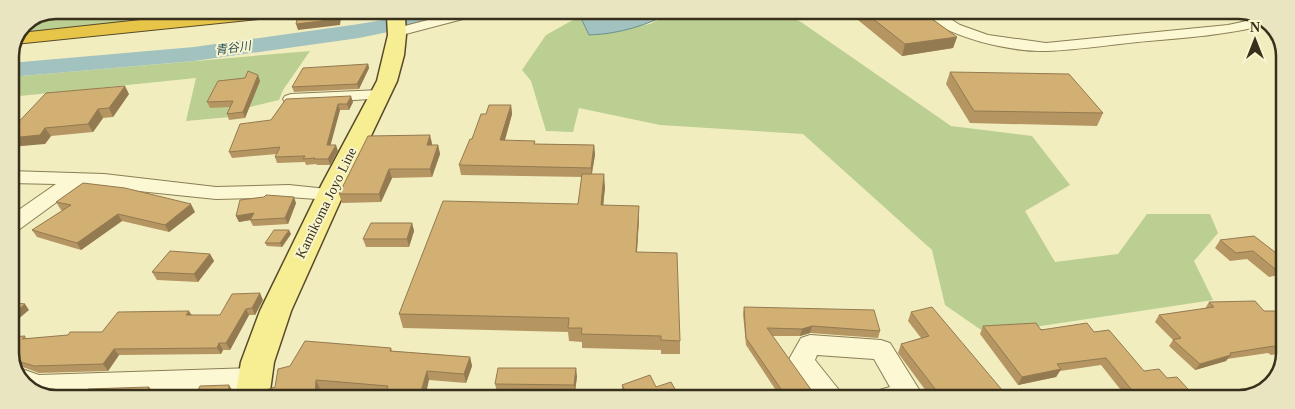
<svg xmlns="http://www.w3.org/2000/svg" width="1295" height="409" viewBox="0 0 1295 409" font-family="'Times New Roman','Noto Sans JP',serif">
<rect width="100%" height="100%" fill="#f1edbf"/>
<g fill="#bbcf92">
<polygon points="113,10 231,10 20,33 25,22"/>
<polygon points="675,11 778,11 801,22 951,126 1032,136 1070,185 1025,211 1055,262 1118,254 1147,214 1210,214 1218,233 1194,261 1213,300 987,334 945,305 932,250 803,134 660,125 579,108 573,132 546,131 531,81 522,70 546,35 580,16 589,35 650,24"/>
<polygon points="310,51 283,90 279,100 250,107 230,117 186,121 196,78 10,97 10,77"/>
</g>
<path fill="#a2c2c0" stroke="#699190" d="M591 11H675C647 25 620 34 589 35L580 16Z"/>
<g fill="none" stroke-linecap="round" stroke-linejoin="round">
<polygon fill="#a2c2c0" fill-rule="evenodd" points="434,11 463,11 460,15 446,20 359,38 194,61 10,77 10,63 194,47 359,24"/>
<defs>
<g id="minor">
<polygon points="463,11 484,11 482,14 398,36 393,35 391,32 393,29"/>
<path d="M922 11H938L960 25 988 35 1046 43 1228 25 1261 18 1270 24C1227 35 1182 38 1138 42 1108 45 1077 50 1047 51 1014 52 943 38 922 11Z"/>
<polygon points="380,90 386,92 388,95 386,98 291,104 285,102 283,99 285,96 291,94"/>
<polygon points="10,171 104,174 216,187 289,185 337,190 340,194 337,198 330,200 289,197 216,199 80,185 17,231 10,233 10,216 56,184 10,183"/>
<polygon points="810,335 881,340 890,343 925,399 872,398 876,391 890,387 874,359 817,355 815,360 839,390 843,398 815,398 788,361 801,338"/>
<polygon points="19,368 39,375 253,368 262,372 266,379 262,386 253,390 43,397 21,383 15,370"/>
</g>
<polygon id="major" points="384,10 402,10 405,17 406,35 404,55 397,81 348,184 291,311 274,362 269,398 235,398 241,362 260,311 322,184 377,81 388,35 387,17"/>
<polygon id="highway" points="233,10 297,10 294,14 288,16 15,44 20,33"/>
</defs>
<use href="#minor" stroke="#8b7e56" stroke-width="2"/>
<use href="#major" stroke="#584a2b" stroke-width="3"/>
<use href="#highway" stroke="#584a2b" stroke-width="2"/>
<use href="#minor" fill="#fbf8d3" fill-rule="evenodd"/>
<use href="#major" fill="#f7ee94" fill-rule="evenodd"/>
<use href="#highway" fill="#e7c549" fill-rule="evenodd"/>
</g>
<g fill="#b59662">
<polygon points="56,10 93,10 87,15 40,16"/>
<polygon points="847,11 921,11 957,37 953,48 902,56"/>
<polygon points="368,64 369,68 359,89 294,92 292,87"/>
<polygon points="950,72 1103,113 1097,126 970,123 946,84"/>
<polygon points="260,81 245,118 229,120 227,114 230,107 210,108 207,102"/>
<polygon points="129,94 113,117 103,118 93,132 51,136 45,144 10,131"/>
<polygon points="286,99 353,102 349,110 340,110 330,145 338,151 330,165 317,165 316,164 306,165 305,162 277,163 275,157 277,154 232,158 229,152 271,120"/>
<polygon points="511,105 512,114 505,140 535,144 594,145 595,155 592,174 605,187 603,205 639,219 637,252 680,341 680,354 661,354 661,350 582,348 582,342 569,341 568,332 403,328 399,314 578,204 582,177 461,175 459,165 486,114"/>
<polygon points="432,143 432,145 438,145 440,154 432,177 392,178 381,202 342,203 339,194"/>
<polygon points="56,202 195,212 169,232 122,221 81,250 37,237 32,230 63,210 61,210"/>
<polygon points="296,203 288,224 253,226 250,220 239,222 236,216"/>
<polygon points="412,223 414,231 409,247 366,247 363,239"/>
<polygon points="291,234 282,247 267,246 265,243"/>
<polygon points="1220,240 1284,259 1284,274 1269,277 1247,259 1230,261 1215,248"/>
<polygon points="210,254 214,261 198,282 157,280 152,272"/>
<polygon points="263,300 255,315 249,315 230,350 223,350 221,354 119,355 108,371 39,373 20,366 10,359 25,336 27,339 102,332 192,315 220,315"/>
<polygon points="1209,302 1264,311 1284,311 1283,353 1271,355 1268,353 1227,359 1226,361 1195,370 1169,346 1173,340 1155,322 1159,315 1205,309"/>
<polygon points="744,307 880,331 878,338 810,333 800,336 772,336 817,398 781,398 746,345 743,314"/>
<polygon points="911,312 1008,397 1008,399 932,399 898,353 901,344 921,338 908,321"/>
<polygon points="983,326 1094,332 1144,371 1167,378 1197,399 1128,399 1101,365 1060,371 1056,377 1018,385 980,334"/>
<polygon points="391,348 392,351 470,357 472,366 466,383 429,380 385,395 320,389 320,398 262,398"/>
<polygon points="577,376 575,392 497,392 495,384"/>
<polygon points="622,385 656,387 680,398 625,398 622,393"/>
</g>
<g fill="#937a50">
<polygon points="86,10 93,10 87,15 85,11"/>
<polygon points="340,10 342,10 342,12 340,25 298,30 296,24"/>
<polygon points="957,37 953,48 902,56 905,44"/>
<polygon points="368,64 369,68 359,89 357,84"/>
<polygon points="258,75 260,81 245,118 243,112"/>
<polygon points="125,86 129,94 113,117 109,108"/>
<polygon points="351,96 353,102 349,110 347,104"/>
<polygon points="338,104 340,110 329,151 327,145"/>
<polygon points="511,105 512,114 502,150 500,140"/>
<polygon points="98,109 103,118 93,132 88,124"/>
<polygon points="45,128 51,136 45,144 10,147 10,138"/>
<polygon points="430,135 432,143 428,154 427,145"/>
<polygon points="336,145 338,151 330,165 328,159"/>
<polygon points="438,145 440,154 432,177 430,169"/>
<polygon points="594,145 595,155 591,177 591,168"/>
<polygon points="389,169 392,178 381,202 379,194"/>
<polygon points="604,174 605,187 602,218 601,205"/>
<polygon points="294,197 296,203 288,224 285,218"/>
<polygon points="191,204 195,212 169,232 165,225"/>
<polygon points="639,206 639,219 636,265 636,252"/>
<polygon points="254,213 256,219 239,222 236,216"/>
<polygon points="118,214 122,221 81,250 77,243"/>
<polygon points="412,223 414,231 409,247 407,239"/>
<polygon points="289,230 291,234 282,247 280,243"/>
<polygon points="210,254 214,261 198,282 194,274"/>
<polygon points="260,293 263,300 255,315 252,308"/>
<polygon points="25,304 29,310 10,326 10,316"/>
<polygon points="246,309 249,315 230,350 226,343"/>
<polygon points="189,311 193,317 186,315"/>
<polygon points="812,326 810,333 800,336 802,329"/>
<polygon points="219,343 223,350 221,354 217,348"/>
<polygon points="114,349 119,355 108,371 103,364"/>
<polygon points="1231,355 1226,361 1195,370 1200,364"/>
<polygon points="470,357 472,366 466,383 464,374"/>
<polygon points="14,360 20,366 15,369 11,361"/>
<polygon points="576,368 577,376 575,392 574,385"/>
<polygon points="1061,369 1056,377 1018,385 1022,377"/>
<polygon points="427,371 429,380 425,398 419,398"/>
<polygon points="316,380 320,389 320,398 315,398"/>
<polygon points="229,385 234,393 234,398 226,398"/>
<polygon points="149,387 155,395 153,398 144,398"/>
<polygon points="83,391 88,397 78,397"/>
</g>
<g fill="#d2af72" stroke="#937a50">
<polygon points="56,10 86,10 85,11 50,12"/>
<polygon points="299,10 340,10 338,19 296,24"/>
<polygon points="863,11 921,11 957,37 905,44"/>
<polygon points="368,64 357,84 292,87 303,68"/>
<polygon points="248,71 258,75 243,112 227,114 233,101 207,102 218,81 245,78"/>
<polygon points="950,72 1069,74 1103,113 974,111"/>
<polygon points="125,86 109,108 98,109 88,124 45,128 40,135 10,138 10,131 46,93"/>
<polygon points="351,96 347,104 338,104 327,145 336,145 328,159 314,159 315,158 303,159 305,156 275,157 280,147 229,152 240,124 271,120 286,99"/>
<polygon points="489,105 511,105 500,140 535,141 534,144 594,145 591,168 459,165 470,139 472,139 481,114 486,114"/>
<polygon points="430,135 427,145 438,145 430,169 389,169 379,194 339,194 368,136"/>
<polygon points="582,174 604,174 601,205 639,206 636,252 677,253 680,341 661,340 661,336 581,334 582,328 568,328 569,318 399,314 443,201 578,204"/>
<polygon points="83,183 125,188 191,204 165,225 118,214 77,243 32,230 71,205 56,202"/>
<polygon points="266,195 294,197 285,218 250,220 254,213 236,216 240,200 264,197"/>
<polygon points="371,223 412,223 407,239 363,239"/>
<polygon points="274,230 289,230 280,243 265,243"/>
<polygon points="1254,236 1284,259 1284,268 1275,269 1253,251 1236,253 1220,240"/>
<polygon points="170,251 210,254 194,274 152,272"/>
<polygon points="260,293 252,308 246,309 226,343 219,343 217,348 114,349 103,364 34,366 14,360 11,361 10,359 10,337 25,336 22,339 68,335 70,332 102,332 118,312 189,311 186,315 220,315 232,294"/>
<polygon points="1255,301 1264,311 1284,311 1283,348 1276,349 1274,346 1230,353 1231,355 1200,364 1173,340 1181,338 1159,315 1214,307 1209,302"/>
<polygon points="10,302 25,304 10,316"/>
<polygon points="744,307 874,310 880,331 812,326 802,329 767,328 817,398 787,398 746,338"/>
<polygon points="932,307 1008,397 1003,399 943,399 905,350 901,344 929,336 911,312"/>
<polygon points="1036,323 1041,330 1087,323 1094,332 1109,330 1144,371 1159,369 1167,378 1177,377 1197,399 1139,399 1106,358 1057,364 1061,369 1022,377 983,326"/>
<polygon points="305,341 391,348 390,351 470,357 464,374 427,371 419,398 384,398 388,386 316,380 315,398 262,398 263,391 275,387 278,369 290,366"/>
<polygon points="498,368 576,368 574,385 495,384"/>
<polygon points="650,375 656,387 671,382 680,398 629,398 622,385"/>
<polygon points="21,382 36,392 83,391 78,397 44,397 21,383"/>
<polygon points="229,385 229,391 226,398 194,398 200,386"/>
<polygon points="149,387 144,398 83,397 88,389"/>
</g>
<g text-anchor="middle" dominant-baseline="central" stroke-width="4" stroke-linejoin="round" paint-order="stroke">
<g font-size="12" font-style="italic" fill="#2a525a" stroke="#f8f5cf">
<text transform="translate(233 48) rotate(-8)">青谷川</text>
</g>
<g font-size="14" fill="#39301c" stroke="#f8f5cf">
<text transform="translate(326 203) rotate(-64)">Kamikoma Joyo Line</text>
</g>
</g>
<path d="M0 0H1295V409H0ZM56 19H1239A37 37 0 0 1 1276 56V353A37 37 0 0 1 1239 390H56A37 37 0 0 1 19 353V56A37 37 0 0 1 56 19Z" fill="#e9e5c1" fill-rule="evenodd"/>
<path fill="none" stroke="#39301c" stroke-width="2.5" d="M56 19H1239A37 37 0 0 1 1276 56V353A37 37 0 0 1 1239 390H56A37 37 0 0 1 19 353V56A37 37 0 0 1 56 19Z"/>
<g transform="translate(1255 40)" stroke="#f8f5cf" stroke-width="4" paint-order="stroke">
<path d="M0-4L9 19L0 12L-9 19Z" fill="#39301c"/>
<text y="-8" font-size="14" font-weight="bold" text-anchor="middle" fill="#39301c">N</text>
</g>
</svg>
